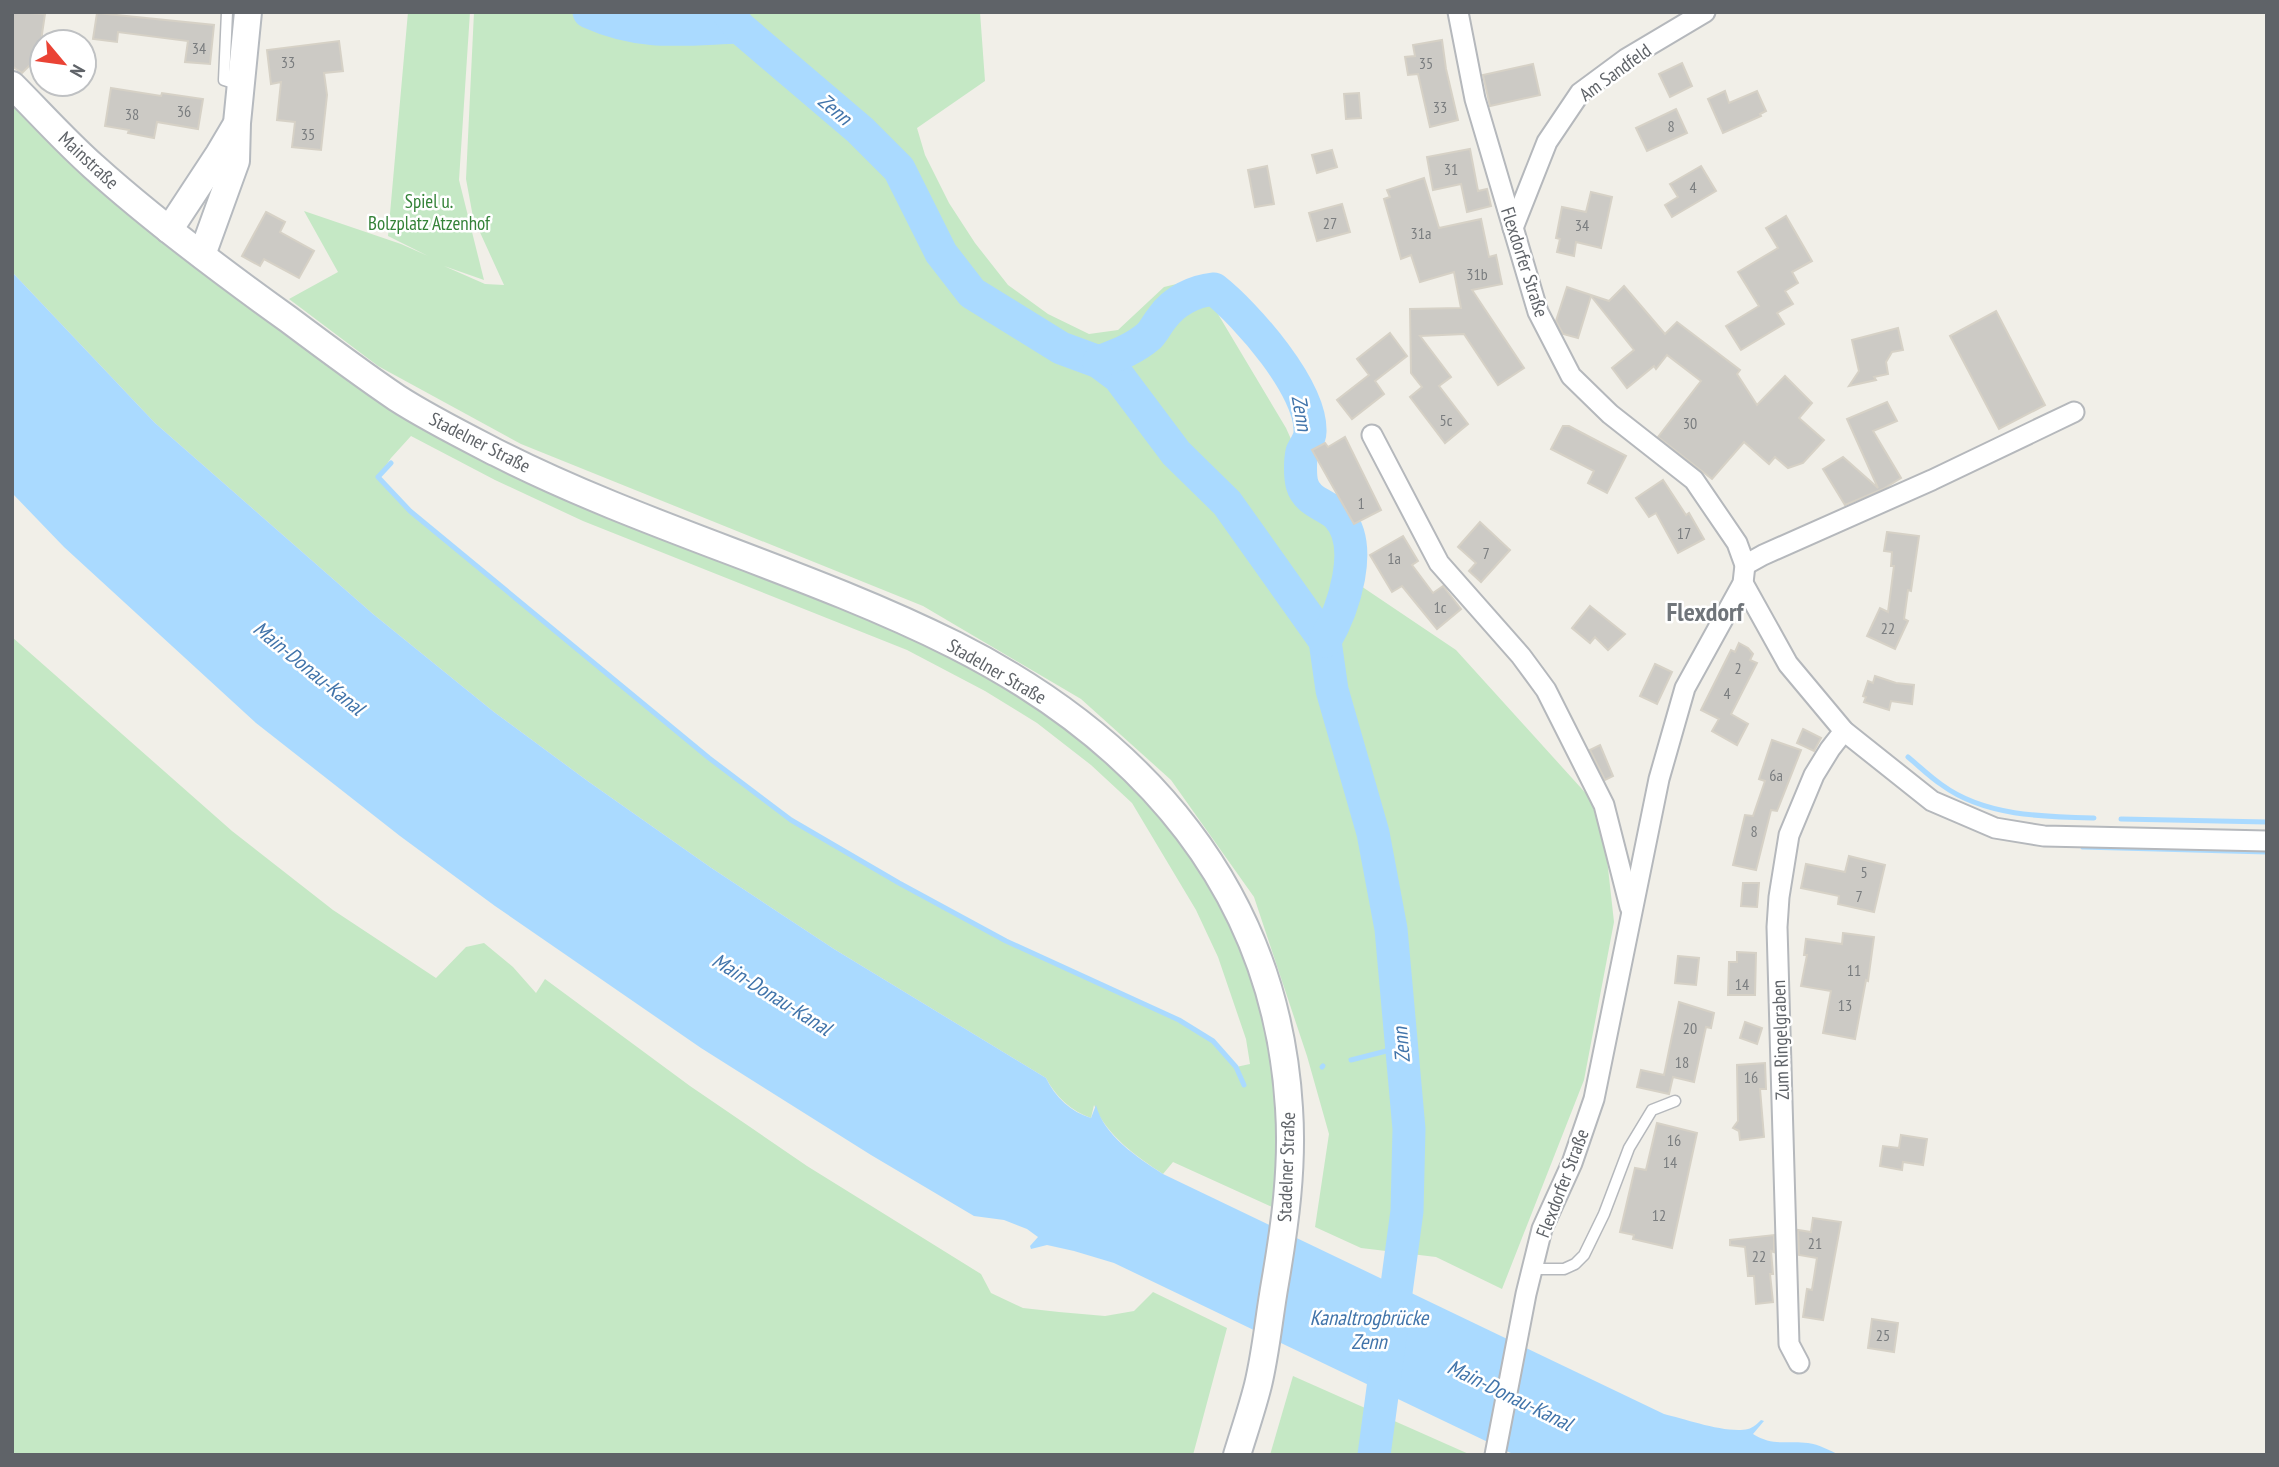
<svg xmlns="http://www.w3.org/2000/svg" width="2279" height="1467" viewBox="0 0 2279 1467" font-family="'PT Sans Narrow',sans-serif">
<rect width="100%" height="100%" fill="#f1efe8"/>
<g fill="#c5e8c5" fill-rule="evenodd">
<polygon points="408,12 470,12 459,180 484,280 444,266 485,284 504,285 473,217 466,179 474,12 980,12 985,81 917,128 925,155 949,203 975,243 1008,285 1048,314 1089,334 1118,330 1164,287 1197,279 1286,428 1355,582 1456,650 1591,799 1607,859 1614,922 1584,1080 1502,1289 1436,1257 1361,1248 1315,1227 1329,1134 1307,1056 1254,897 1171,780 1081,699 923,606 521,444 378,366 289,299 338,272 304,211 401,244 428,256 388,236"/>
<path d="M12 85 88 162 401 400 833 592 1056 705 1216 871 1285 1066 1274 1208 1173 1162 1163 1174C1136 1156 1107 1136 1094 1105L1091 1118C1071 1111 1056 1097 1046 1078L834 949 710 867 589 782 494 712 373 614 155 423 12 272ZM411 436 495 480 583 521 907 650 985 691 1037 723 1091 765 1132 803 1196 910 1218 957 1246 1039 1250 1064 1236 1067 1213 1041 1179 1020 1006 941 899 883 791 819 709 758 410 511 378 477 391 458Z"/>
<polygon points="12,637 232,831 333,910 436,978 466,947 484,943 513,967 536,993 545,979 690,1086 807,1166 981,1274 991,1293 1023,1308 1059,1312 1105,1316 1134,1311 1153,1292 1227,1328 1193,1455 12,1455"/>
<polygon points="1293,1376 1471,1455 1270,1455"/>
</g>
<path fill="#aadaff" d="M12 272 155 423 373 614 494 712 589 782 710 867 834 949 1046 1078C1055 1097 1071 1112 1091 1118L1096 1105C1104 1136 1137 1157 1163 1174L1664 1414C1685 1419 1727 1434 1748 1429 1753 1428 1758 1423 1761 1420L1764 1421 1753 1434C1774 1447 1787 1440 1808 1443 1819 1444 1830 1451 1840 1455H1515L1114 1263 1074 1251 1047 1245 1031 1249 1030 1246 1038 1237 1027 1229 1004 1220 974 1216 871 1155 701 1048 495 906 400 836 256 723 64 547 12 493Z"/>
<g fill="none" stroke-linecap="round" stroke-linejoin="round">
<g stroke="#aadaff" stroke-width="5">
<polyline points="391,463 378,477 410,511 709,758 791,820 899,883 1006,941 1179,1020 1213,1041 1236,1067 1244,1085"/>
<path d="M1908 757C1920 767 1930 777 1942 785 1984 816 2044 817 2094 818"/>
<polyline points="2121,819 2267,822"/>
<polyline points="2083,847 2267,852"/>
<polyline points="1351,1060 1402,1047"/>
<polyline points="1322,1067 1323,1066"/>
</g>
<g stroke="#aadaff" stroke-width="33">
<path d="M589 12C642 36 683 29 739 27"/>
<polyline points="728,12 739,27 860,130 899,169 941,253 972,293 1061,348 1099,362 1119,377 1176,453 1227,503 1325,641 1332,690 1373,833 1391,929 1409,1129 1407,1211 1374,1455"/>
<path d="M1099 362C1117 355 1134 349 1149 336 1154 331 1157 324 1162 318 1174 301 1194 291 1214 289 1247 315 1312 389 1310 432 1310 439 1305 446 1302 452 1300 460 1300 476 1302 484 1307 502 1325 504 1337 515 1366 545 1343 610 1325 641"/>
</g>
</g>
<g fill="#cccac5" stroke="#d6d1c6" stroke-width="2">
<polygon points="12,12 45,14 42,34 42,64 33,62 22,73 12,66"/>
<polygon points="97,13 214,25 210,64 185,62 188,41 118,32 117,42 93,39"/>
<polygon points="1442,40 1446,69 1458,120 1430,127 1418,74 1408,75 1405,57 1415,56 1413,45"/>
<polygon points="339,41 343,71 324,73 327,95 321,150 292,147 295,122 277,120 281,82 271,84 267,50"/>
<polygon points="1682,63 1692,86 1670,97 1659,74"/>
<polygon points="1533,64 1540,95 1490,106 1483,75"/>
<polygon points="111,88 161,96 162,93 203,99 198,129 157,122 154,138 128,133 129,130 105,126"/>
<polygon points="1725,91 1729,103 1757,91 1766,111 1760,114 1761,116 1723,133 1708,99"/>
<polygon points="1359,93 1361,118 1346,119 1344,94"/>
<polygon points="1676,109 1687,133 1647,151 1636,128"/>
<polygon points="1470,149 1478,191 1487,189 1491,206 1467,212 1461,184 1433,190 1427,157"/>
<polygon points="1332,150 1337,167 1317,173 1312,155"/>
<polygon points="1267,166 1274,204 1255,207 1248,170"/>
<polygon points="1701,166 1716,191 1672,217 1665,205 1678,197 1670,184"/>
<polygon points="1424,178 1439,228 1481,219 1489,257 1496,255 1502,284 1472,290 1524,368 1498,385 1464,334 1420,336 1451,377 1439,386 1468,424 1445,443 1410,397 1422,387 1411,373 1410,309 1461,308 1454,272 1420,282 1411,255 1401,259 1384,199 1390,197 1387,190"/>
<polygon points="1591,192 1612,197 1601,248 1576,242 1574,256 1557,252 1560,239 1556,238 1562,207 1586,212"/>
<polygon points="1342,204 1350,232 1317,241 1309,213"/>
<polygon points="266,212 285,222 280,232 314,251 299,278 264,259 260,266 242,256"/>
<polygon points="1786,216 1812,261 1792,272 1798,283 1785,291 1793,304 1777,313 1784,324 1741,350 1726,326 1759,306 1738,272 1778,248 1766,228"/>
<polygon points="1624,286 1665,334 1677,322 1740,370 1737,374 1757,405 1785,376 1812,403 1799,418 1824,440 1803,463 1788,468 1775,457 1769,464 1744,442 1712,479 1658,437 1701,381 1667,355 1656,369 1654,366 1627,388 1612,368 1634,350 1591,296 1578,338 1563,334 1556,321 1567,287 1609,301"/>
<polygon points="1996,311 2045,405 1999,429 1950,336"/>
<polygon points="1898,328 1903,350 1892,352 1886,362 1888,374 1874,377 1876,380 1849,386 1859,371 1852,340"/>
<polygon points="1390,333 1407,356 1375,381 1384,394 1352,419 1337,400 1369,375 1357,359"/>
<polygon points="1887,402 1897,421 1873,431 1901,478 1883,489 1845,505 1823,469 1843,457 1878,488 1847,419"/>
<polygon points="1563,426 1569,426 1626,456 1607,493 1588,483 1594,471 1551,449"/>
<polygon points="1345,437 1381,510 1354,524 1312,450 1325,443 1328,447"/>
<polygon points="1663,480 1686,515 1689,513 1704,539 1678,553 1656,513 1649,517 1636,498"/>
<polygon points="1480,522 1510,550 1481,582 1469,571 1476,563 1458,547"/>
<polygon points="1887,532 1919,536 1911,591 1908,590 1904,619 1908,621 1895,649 1867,636 1880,608 1888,612 1894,566 1891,566 1892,552 1884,551"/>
<polygon points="1403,536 1418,561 1412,565 1433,593 1443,586 1461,609 1437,629 1402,586 1392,592 1370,555"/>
<polygon points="1590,606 1625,634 1608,650 1595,637 1590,643 1572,628"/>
<polygon points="1739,643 1748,648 1753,654 1750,660 1757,663 1731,714 1748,724 1737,745 1712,731 1719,719 1701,710 1731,650 1735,652"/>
<polygon points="1655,664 1672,672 1657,704 1640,696"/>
<polygon points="1875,676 1896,683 1914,685 1912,704 1891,701 1889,710 1864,702 1866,697 1863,696 1868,681 1873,683"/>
<polygon points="1803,729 1821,738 1814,751 1797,743"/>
<polygon points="1772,740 1801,750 1777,811 1771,810 1756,870 1733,865 1745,815 1753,816 1765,781 1759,779"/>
<polygon points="1600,745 1613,776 1605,780 1590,750"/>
<polygon points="1849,856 1885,865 1874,912 1838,904 1839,896 1801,888 1806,864 1845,872"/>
<polygon points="1743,883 1759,883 1757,907 1741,906"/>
<polygon points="1843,933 1874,937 1868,981 1866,980 1855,1039 1823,1033 1831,991 1801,986 1807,955 1804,955 1806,939 1842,944"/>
<polygon points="1737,952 1756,953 1755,995 1728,995 1729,962 1737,962"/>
<polygon points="1678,956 1699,958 1696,985 1675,983"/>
<polygon points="1679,1002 1714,1013 1711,1028 1706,1027 1694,1082 1673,1077 1669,1094 1637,1087 1641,1070 1664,1075"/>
<polygon points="1745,1022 1762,1028 1757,1044 1740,1038"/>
<polygon points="1765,1063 1766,1089 1760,1089 1764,1137 1740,1140 1739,1131 1733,1128 1738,1121 1737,1065"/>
<polygon points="1657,1123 1697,1133 1672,1248 1633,1239 1634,1235 1620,1232 1635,1168 1646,1170"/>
<polygon points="1901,1135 1927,1139 1923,1165 1903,1162 1902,1170 1880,1166 1883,1146 1899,1148"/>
<polygon points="1813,1218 1841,1222 1823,1320 1803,1317 1807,1289 1812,1290 1817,1258 1799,1255 1798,1230 1811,1232"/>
<polygon points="1774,1235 1774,1252 1771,1251 1773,1274 1770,1274 1773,1302 1756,1304 1754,1276 1748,1276 1745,1247 1730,1245 1730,1240"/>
<polygon points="1872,1319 1898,1323 1894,1352 1868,1348"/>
</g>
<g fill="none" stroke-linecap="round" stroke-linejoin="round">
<defs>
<g id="lane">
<polyline points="227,12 224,80 240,85"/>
<polyline points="1532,1269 1564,1269 1575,1264 1584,1255 1604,1214 1629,1148 1652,1110 1675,1101"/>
</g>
<g id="street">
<polyline points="1458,12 1475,99 1538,312 1571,376 1610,414 1694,480 1737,543 1745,565 1743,583 1685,688 1659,779 1594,1099 1572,1163 1542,1229 1526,1294 1495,1455"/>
<polyline points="1513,228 1547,142 1580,93 1626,59 1705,12"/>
<polyline points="1372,435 1439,563 1521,656 1546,690 1604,805 1630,907"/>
<polyline points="1745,565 1763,555 1932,480 2074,412"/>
<polyline points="1743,583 1788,664 1844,731 1932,801 1995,828 2044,836 2267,841"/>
<polyline points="1799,1363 1789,1344 1777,927 1779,897 1789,835 1814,775 1830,749 1844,731"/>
</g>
<g id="secondary">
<path d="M12 85C39 112 65 141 93 166 154 221 221 271 288 319 324 346 360 373 397 398 428 418 464 436 497 453 645 528 807 571 955 645 1143 740 1276 891 1289 1108 1293 1167 1285 1225 1275 1283 1269 1317 1266 1352 1258 1385 1252 1409 1244 1432 1237 1455"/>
<polyline points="169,230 219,154 235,127"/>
<polyline points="202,255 236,161 237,123 248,12"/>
</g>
</defs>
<use href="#lane" stroke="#b5b8bc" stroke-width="13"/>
<use href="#street" stroke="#b5b8bc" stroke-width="23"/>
<use href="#secondary" stroke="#b6babf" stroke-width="30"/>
<use href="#lane" stroke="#fff" stroke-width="10"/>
<use href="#street" stroke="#fff" stroke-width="19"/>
<use href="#secondary" stroke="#fff" stroke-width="26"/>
</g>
<g text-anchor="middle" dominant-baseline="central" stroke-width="5" stroke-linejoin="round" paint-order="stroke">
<g font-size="16" fill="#7a7d7f">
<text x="199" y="48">34</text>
<text x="288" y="62">33</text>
<text x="1426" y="63">35</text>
<text x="1440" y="107">33</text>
<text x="184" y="111">36</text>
<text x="132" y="114">38</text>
<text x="1671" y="126">8</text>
<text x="308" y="134">35</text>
<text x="1451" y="169">31</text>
<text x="1693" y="187">4</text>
<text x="1330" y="223">27</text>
<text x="1582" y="225">34</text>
<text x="1421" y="233">31a</text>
<text x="1477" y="274">31b</text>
<text x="1446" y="420">5c</text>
<text x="1690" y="423">30</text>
<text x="1361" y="503">1</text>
<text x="1684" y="533">17</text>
<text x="1486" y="553">7</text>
<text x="1394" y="558">1a</text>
<text x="1440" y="607">1c</text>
<text x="1888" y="628">22</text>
<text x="1738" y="668">2</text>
<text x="1727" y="693">4</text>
<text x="1776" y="775">6a</text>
<text x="1754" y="831">8</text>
<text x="1864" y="872">5</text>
<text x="1859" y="896">7</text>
<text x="1854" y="970">11</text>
<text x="1742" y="984">14</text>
<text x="1845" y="1005">13</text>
<text x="1690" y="1028">20</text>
<text x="1682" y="1062">18</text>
<text x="1751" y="1077">16</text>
<text x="1674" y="1140">16</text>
<text x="1670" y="1162">14</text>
<text x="1659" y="1215">12</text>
<text x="1815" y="1243">21</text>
<text x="1759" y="1256">22</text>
<text x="1883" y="1335">25</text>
</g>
<g font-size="19" fill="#5f6368" stroke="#fff">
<text transform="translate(1615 72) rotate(-36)">Am Sandfeld</text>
<text transform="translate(89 160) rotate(43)">Mainstraße</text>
<text transform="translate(1525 262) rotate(72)">Flexdorfer Straße</text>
<text transform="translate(480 442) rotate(27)">Stadelner Straße</text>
<text transform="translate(997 671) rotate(30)">Stadelner Straße</text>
<text transform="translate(1780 1040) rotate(-92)">Zum Ringelgraben</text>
<text transform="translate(1286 1167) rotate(-88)">Stadelner Straße</text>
<text transform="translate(1562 1183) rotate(-69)">Flexdorfer Straße</text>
</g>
<g font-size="19" fill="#348238" stroke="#fff">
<text x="429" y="201">Spiel u.<tspan x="429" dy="22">Bolzplatz Atzenhof</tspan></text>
</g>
<g font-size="21" font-style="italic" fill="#4174aa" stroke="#fff">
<text transform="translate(835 109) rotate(40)">Zenn</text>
<text transform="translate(1302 413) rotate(80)">Zenn</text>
<text transform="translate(309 668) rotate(39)">Main-Donau-Kanal</text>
<text transform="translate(772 994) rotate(32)">Main-Donau-Kanal</text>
<text transform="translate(1401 1045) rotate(-95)">Zenn</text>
<text x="1369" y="1317">Kanaltrogbrücke<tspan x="1369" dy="24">Zenn</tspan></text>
<text transform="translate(1510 1395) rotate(26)">Main-Donau-Kanal</text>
</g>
<g font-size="26" font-weight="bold" fill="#70757a" stroke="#fff">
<text x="1705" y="611">Flexdorf</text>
</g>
</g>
<rect width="2279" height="1467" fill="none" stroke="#5f6368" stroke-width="28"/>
<g transform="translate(63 63) rotate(119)"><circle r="33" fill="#ffffff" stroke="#bfc1c3" stroke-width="2"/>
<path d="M0-5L12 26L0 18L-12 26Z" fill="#ea4335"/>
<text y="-10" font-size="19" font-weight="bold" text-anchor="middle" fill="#5f6368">N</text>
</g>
</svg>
